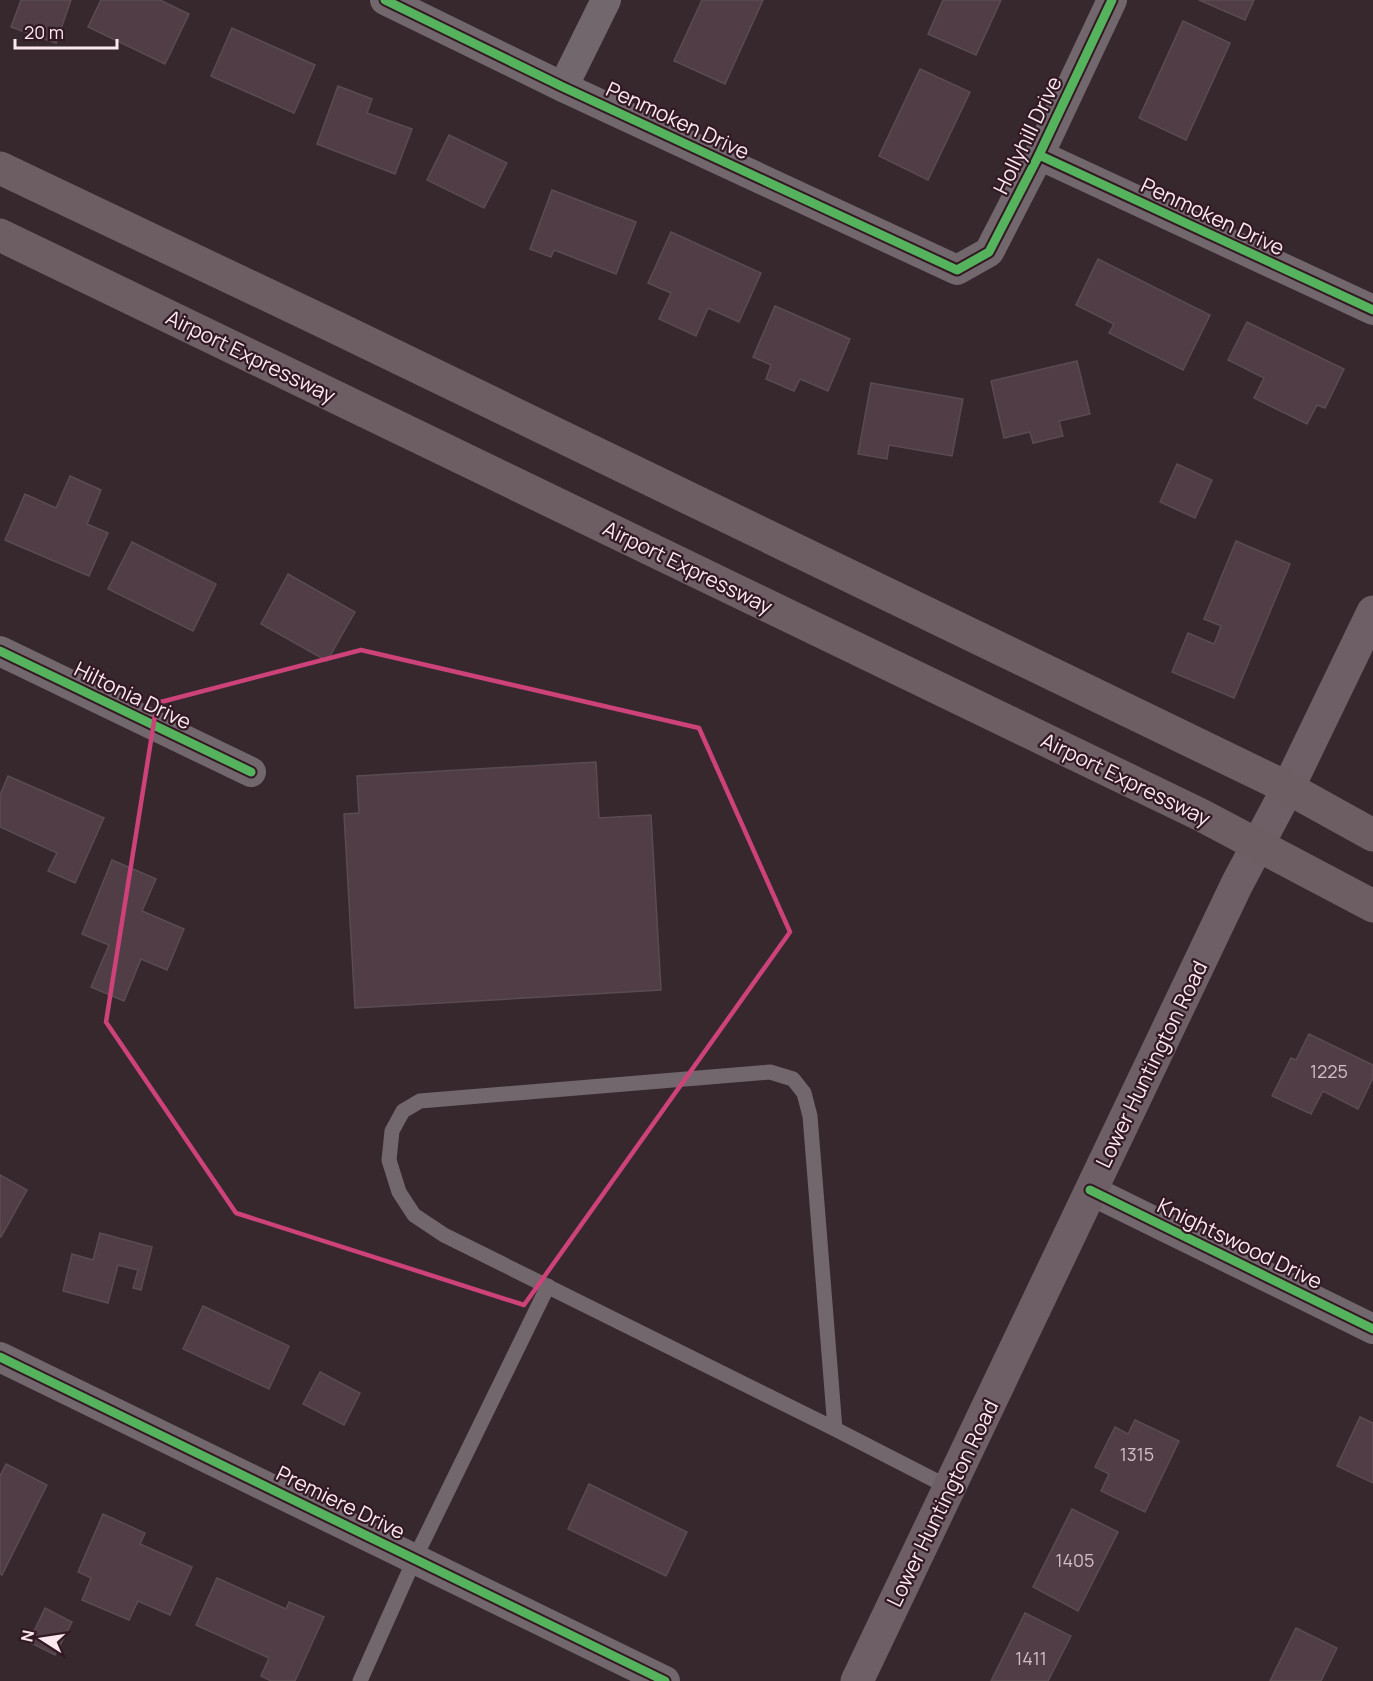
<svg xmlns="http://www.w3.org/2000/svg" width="1373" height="1681" viewBox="0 0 1373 1681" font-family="Manrope,sans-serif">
<rect width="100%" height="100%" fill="#37282e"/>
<g fill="#503d46" stroke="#594c51" stroke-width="1.5">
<polygon points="21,0 71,0 56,43 11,27"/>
<polygon points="101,0 160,0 189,14 165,64 88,27"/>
<polygon points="702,0 763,0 725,84 674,61"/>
<polygon points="943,0 1001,0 976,55 928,34"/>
<polygon points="1199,0 1254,0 1245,20"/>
<polygon points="1183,21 1230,43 1186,140 1139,118"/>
<polygon points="232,28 315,65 294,113 211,76"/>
<polygon points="920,69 970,92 928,180 879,156"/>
<polygon points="338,86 372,99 367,113 412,129 395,174 317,144"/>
<polygon points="449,135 507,163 484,208 427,180"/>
<polygon points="552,190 636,222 616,274 554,250 551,257 530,249"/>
<polygon points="671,232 761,273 739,322 708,308 696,336 659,319 671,293 648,283"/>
<polygon points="1098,259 1210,315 1183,370 1109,333 1114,324 1076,305"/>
<polygon points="775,306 850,339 828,391 800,379 794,391 766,379 771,365 753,357"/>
<polygon points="1247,322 1344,369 1325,408 1317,405 1307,424 1254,398 1264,378 1228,360"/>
<polygon points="1077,361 1090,414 1059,421 1063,436 1033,443 1030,432 1004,438 991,381"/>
<polygon points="871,383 963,399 952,456 889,445 887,459 858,454"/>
<polygon points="1177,464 1212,480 1195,518 1160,502"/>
<polygon points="70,476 101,490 87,524 108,533 89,576 5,540 25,494 56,508"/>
<polygon points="1236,541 1290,564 1234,698 1172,672 1188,633 1214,644 1221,626 1204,619"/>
<polygon points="132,542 216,584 193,631 108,589"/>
<polygon points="288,574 355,612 327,661 261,624"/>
<polygon points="596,762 599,818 651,815 661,990 355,1008 344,814 359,813 357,776"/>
<polygon points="8,776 104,818 75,883 48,871 57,853 0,827 0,795"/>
<polygon points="112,860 156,879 142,911 184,929 167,970 141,959 124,1001 91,987 109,945 82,934"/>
<polygon points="1309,1034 1373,1065 1373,1078 1358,1109 1323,1091 1311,1114 1272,1096 1291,1058 1296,1060"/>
<polygon points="0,1175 27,1190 1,1237 0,1236"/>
<polygon points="100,1233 152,1247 141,1290 133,1288 138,1270 118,1265 108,1303 63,1291 72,1254 93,1260"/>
<polygon points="203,1306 289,1346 269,1389 183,1349"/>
<polygon points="320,1372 360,1393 344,1425 303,1404"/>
<polygon points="1360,1417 1373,1423 1373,1483 1337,1466"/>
<polygon points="1135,1420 1179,1441 1145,1512 1101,1491 1109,1474 1095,1467 1115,1427 1128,1434"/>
<polygon points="6,1464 47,1485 2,1575 0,1574 0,1476"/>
<polygon points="589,1484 687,1532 666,1576 568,1529"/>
<polygon points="1072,1509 1118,1532 1078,1611 1033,1587"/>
<polygon points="103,1514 145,1533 140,1544 192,1567 170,1615 138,1601 129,1620 82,1600 91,1578 78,1572"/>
<polygon points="217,1578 286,1609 289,1602 324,1617 295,1681 271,1681 261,1676 269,1658 196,1625"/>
<polygon points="45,1608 72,1622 55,1655 29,1642"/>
<polygon points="1025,1613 1071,1636 1048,1681 991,1681"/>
<polygon points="1296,1628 1337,1648 1321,1681 1270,1681"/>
</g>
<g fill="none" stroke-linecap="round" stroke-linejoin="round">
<g stroke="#72676c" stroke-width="15">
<polyline points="835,1429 810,1116 804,1093 793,1079 770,1072 420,1101 403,1111 392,1131 389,1160 399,1192 414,1215 444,1235 835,1429 950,1488"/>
<polyline points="360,1681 415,1558 548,1286"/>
</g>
<g stroke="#72676c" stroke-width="30">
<polyline points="385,0 563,87 957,270 989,252 1039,155 1112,0"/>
<polyline points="563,87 606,0"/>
<polyline points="1039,155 1373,310"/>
<polyline points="0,651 251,772"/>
<polyline points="1090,1190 1373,1329"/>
<polyline points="0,1357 665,1681"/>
</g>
<polyline stroke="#6d5f65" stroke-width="33" points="857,1681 1237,884 1288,788 1373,612"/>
<g stroke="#6d5e64" stroke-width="33">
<polyline points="0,168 337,328 1288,788 1373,835"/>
<polyline points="0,235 1201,815 1373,906"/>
</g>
<defs>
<g id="cycleway">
<polyline points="385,0 563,87 957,270 989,252 1039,155 1112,0"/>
<polyline points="1039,155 1373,310"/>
<polyline points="0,651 251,772"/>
<polyline points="1090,1190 1373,1329"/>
<polyline points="0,1357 665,1681"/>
</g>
</defs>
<use href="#cycleway" stroke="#321924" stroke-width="13"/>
<use href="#cycleway" stroke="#56b35d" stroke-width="9"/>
</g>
<path fill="none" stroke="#cd4279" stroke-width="4.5" stroke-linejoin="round" d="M361 650 699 728 790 932 524 1305 236 1213 106 1022 157 703Z"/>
<g text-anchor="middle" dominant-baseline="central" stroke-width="4.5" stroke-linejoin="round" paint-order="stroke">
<g font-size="18" fill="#d0bdc5">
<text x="1329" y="1071">1225</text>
<text x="1137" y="1454">1315</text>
<text x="1075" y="1560">1405</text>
<text x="1031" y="1658">1411</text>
</g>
<g font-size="21" fill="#fbe8ef" stroke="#321924">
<text transform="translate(678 120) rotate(25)">Penmoken Drive</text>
<text transform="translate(1027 135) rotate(-64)">Hollyhill Drive</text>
<text transform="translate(1213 216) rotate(25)">Penmoken Drive</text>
<text transform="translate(251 356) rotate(26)">Airport Expressway</text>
<text transform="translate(688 567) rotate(26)">Airport Expressway</text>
<text transform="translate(133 695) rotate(26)">Hiltonia Drive</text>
<text transform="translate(1126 779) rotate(26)">Airport Expressway</text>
<text transform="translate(1151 1064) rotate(-64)">Lower Huntington Road</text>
<text transform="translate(1240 1243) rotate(26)">Knightswood Drive</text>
<text transform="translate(341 1502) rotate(26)">Premiere Drive</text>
<text transform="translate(942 1503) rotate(-64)">Lower Huntington Road</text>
</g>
</g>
<g transform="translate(42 1639) rotate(282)" stroke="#321924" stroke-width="4.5" paint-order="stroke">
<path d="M0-4.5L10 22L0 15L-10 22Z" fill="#fbe8ef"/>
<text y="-9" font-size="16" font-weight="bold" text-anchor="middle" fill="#fbe8ef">N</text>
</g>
<path d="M15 39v9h102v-9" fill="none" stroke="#fbe8ef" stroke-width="3"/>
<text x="24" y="39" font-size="18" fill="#fbe8ef" stroke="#321924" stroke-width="4.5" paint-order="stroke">20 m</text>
</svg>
